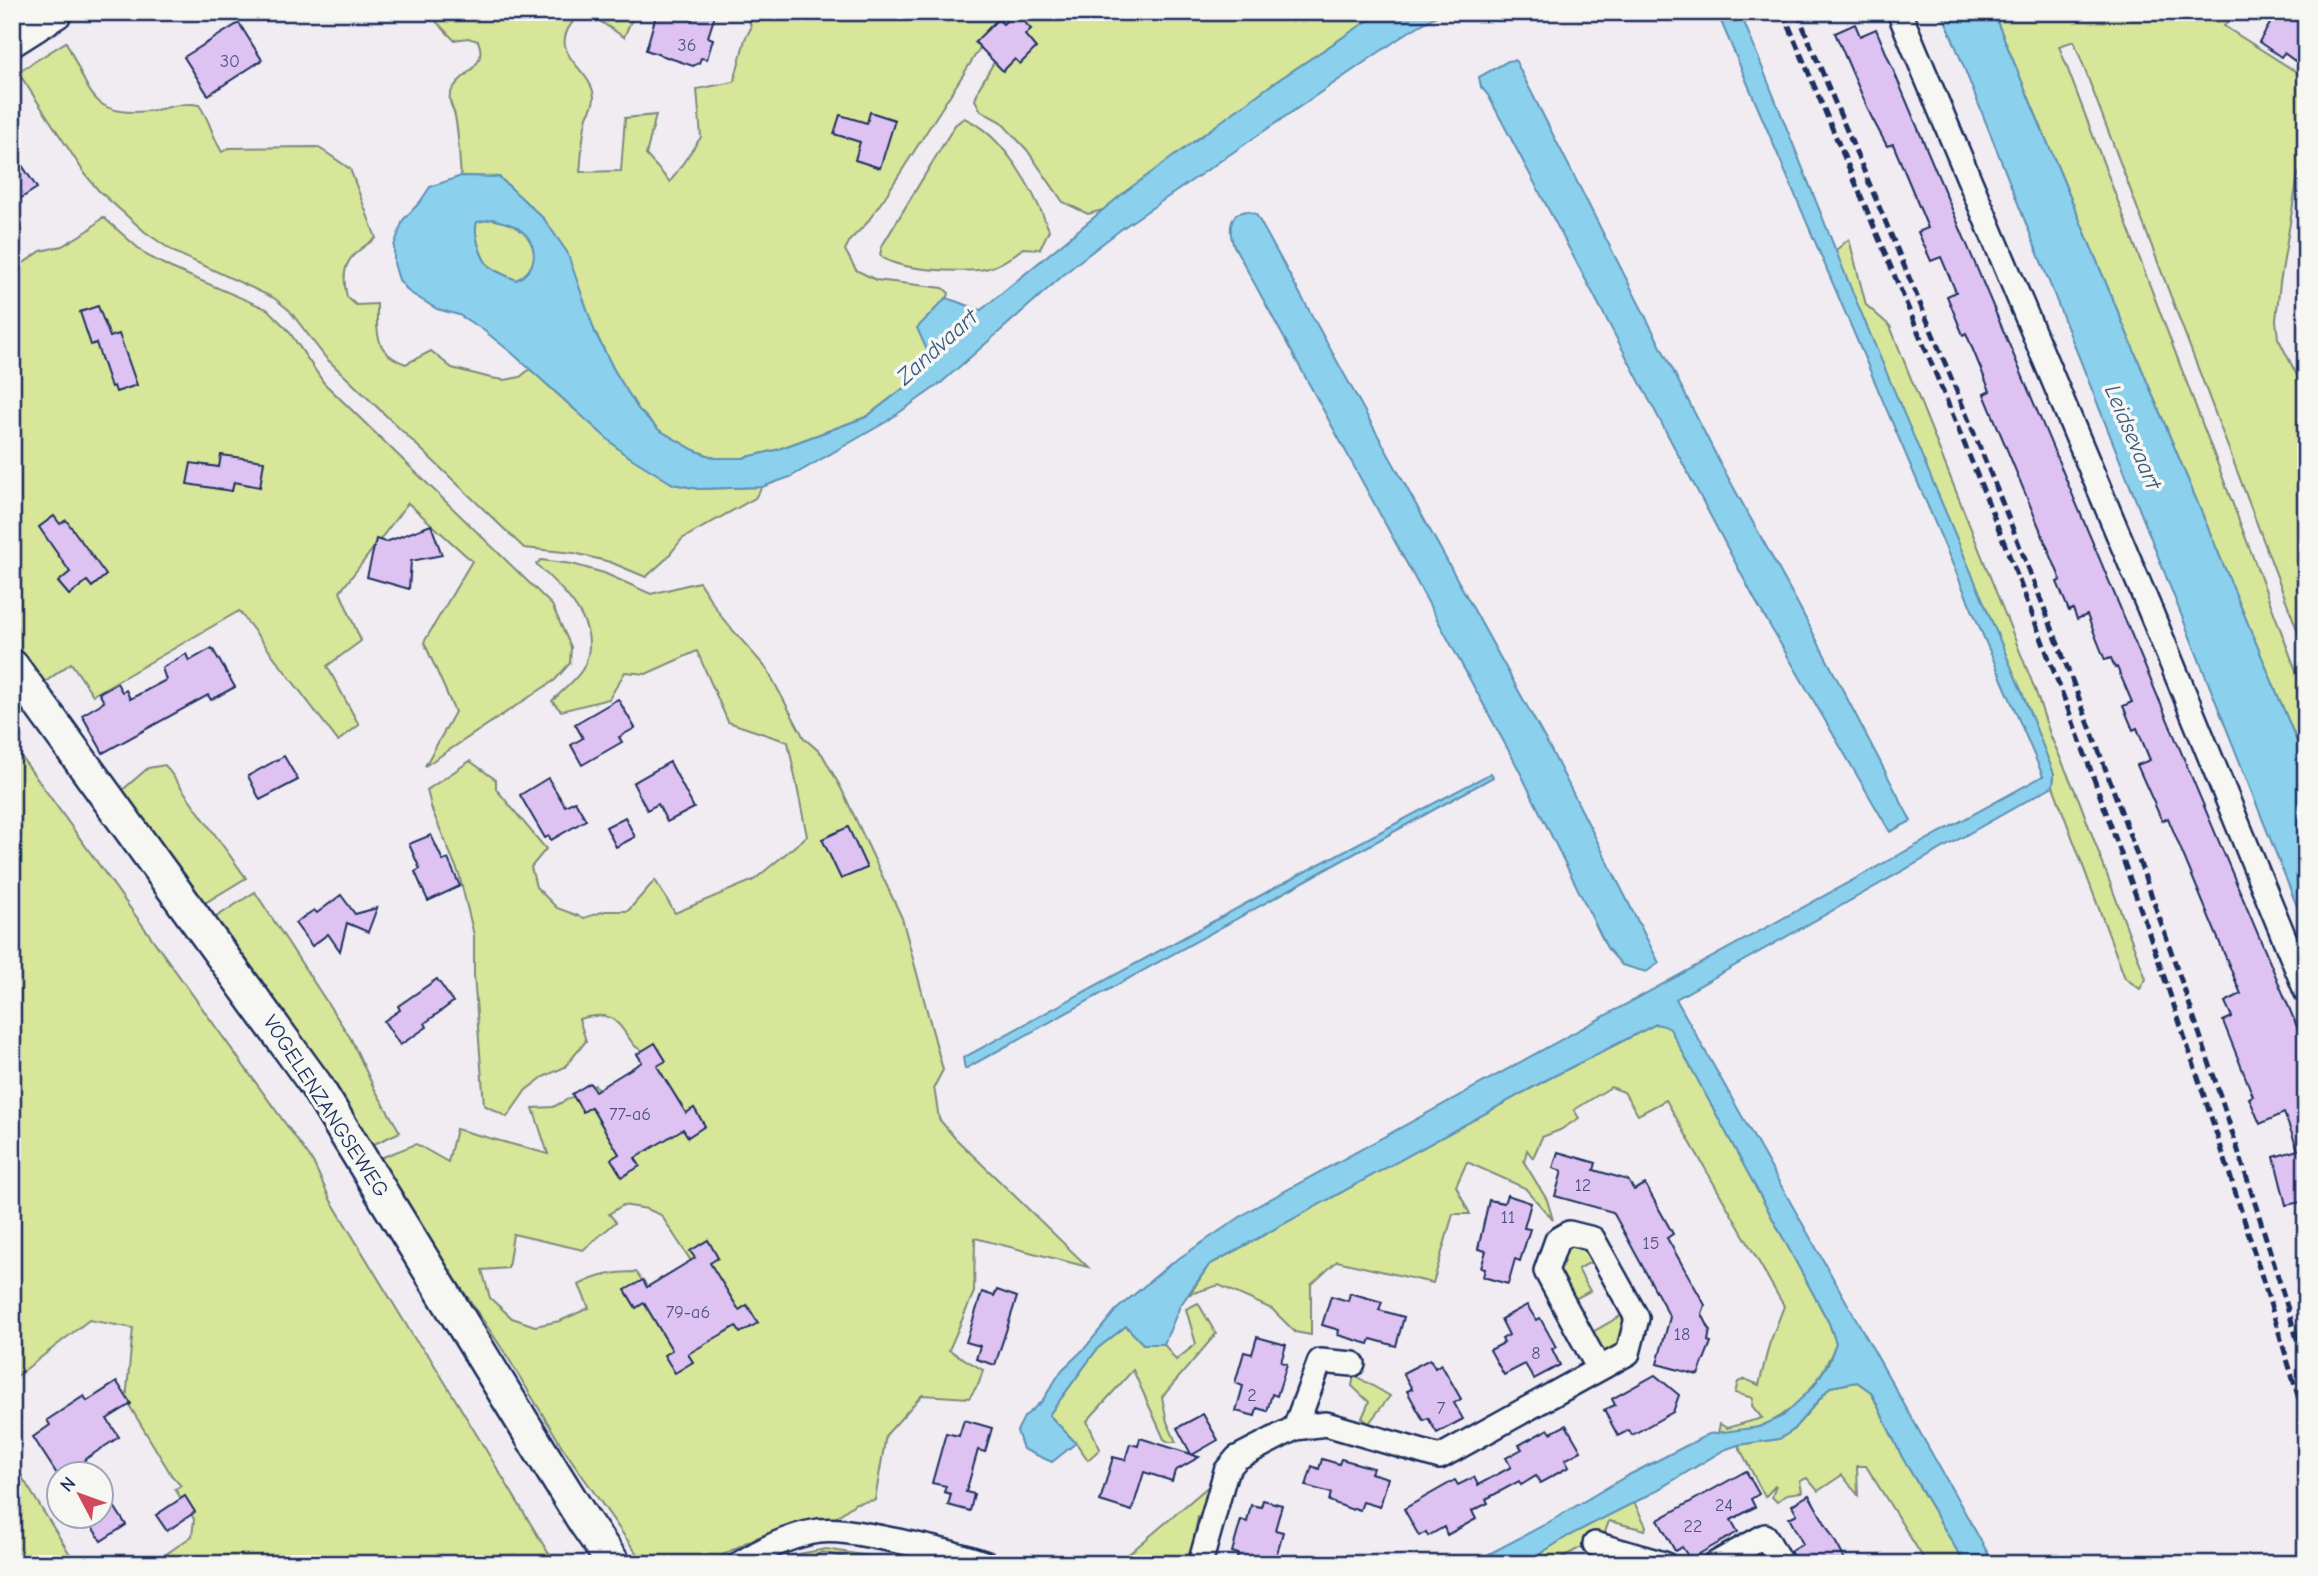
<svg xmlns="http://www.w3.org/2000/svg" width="2318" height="1576" viewBox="0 0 2318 1576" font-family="'Comic Neue',sans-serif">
<rect width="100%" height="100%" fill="#f1ecf2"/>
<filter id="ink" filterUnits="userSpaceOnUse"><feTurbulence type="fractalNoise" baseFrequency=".0143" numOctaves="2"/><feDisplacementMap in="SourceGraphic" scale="14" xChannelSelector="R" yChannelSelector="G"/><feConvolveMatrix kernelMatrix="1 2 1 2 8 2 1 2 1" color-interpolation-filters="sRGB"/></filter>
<g filter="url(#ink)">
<g fill="#d8e699" stroke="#7a8a7c" stroke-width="2" fill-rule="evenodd">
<path d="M427 12H635L624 37 598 20 578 16C541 53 592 67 594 97 594 106 590 109 587 117 582 134 582 155 580 172L621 171 625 118 656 115 646 155 670 182 701 137 697 89 734 82 745 39 751 28 749 19 741 12H1003L885 197 866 224 850 240 845 250 856 270 876 280 943 288 949 293 932 359 909 384 866 417 776 450 743 458H715L694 450 659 430 638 409 614 370 595 332 580 294 544 219 499 177 461 176C459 157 459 135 455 116 454 109 448 103 450 95 456 74 490 68 478 41L468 38 454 40Z"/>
<polygon points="1023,12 1381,12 1271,85 1103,210 1088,214 1063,202 1027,150 1001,122 981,111 975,100 979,88"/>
<polygon points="1993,12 2236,12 2224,26 2306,78 2306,163 2298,175 2280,283 2276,320 2278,338 2306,393 2306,653 2074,41 2059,46 2306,697 2306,763"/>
<path d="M66 42C92 93 90 120 156 110 171 107 184 102 199 105 210 120 212 136 222 152L229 148 317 147 327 153 350 169 376 238C350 256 339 263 347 297L356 305 377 304C377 333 374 353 406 364L431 351 452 368 491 378 505 380 520 377 530 369 574 409 673 484 699 489 762 487 755 498 682 539 666 559 646 577 610 562 574 553 524 548 326 358 289 310 274 298 174 252 145 232 98 190 85 174 18 72Z"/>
<path d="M964 118C1004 135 1034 191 1049 230L1040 249 1023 248C1012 257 999 266 985 269 965 273 894 271 880 255L882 246 955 125Z"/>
<polygon points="103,217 146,255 169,267 267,309 288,330 324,383 552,605 571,647 570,663 555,680 425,766 455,712 424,642 472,561 408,503 340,592 361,641 327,666 359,725 338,741 239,611 93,695 71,663 37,688 35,681 12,643 12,271 41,251 62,246 89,230"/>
<path d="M492 219C499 221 508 223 514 226 539 238 542 268 516 280 508 276 496 272 489 266 481 258 473 233 477 222Z"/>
<polygon points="1849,239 1866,305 1890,326 2036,692 2051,737 2079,800 2146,979 2140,989 2125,978 2053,786 2054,774 1835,251"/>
<path d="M541 560 572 564 604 573 651 594 699 582 723 619 767 669 804 738 822 754 842 790 902 918 943 1070 934 1087 939 1119 955 1138 1088 1267 975 1238 974 1292 949 1350 983 1370 979 1383 969 1398 922 1395 886 1435 875 1500 856 1503 835 1518 813 1519 776 1530 749 1541 721 1556 711 1564H644L563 1448 507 1356 385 1174 380 1158 416 1144 448 1162 456 1129 548 1154 533 1108 553 1107 595 1085 602 1095 652 1066C649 1061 646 1055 643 1051 640 1049 636 1048 634 1045 615 1019 613 1010 579 1019L586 1041 565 1067 543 1077 526 1090 507 1117 484 1105 474 975V935L459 874 432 810 427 790 470 761 496 780V789L546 849 531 867 536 887 557 908 584 918 605 911H628L655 880 675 913 754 880 807 836 788 742 728 722 697 651 646 674 625 672 609 699 561 711 552 701C561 692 575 681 582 670 606 627 564 591 536 564ZM623 1205 647 1209 661 1215 697 1270 653 1295 636 1272C614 1272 598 1275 579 1285L589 1308 560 1321 535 1326 512 1318 490 1298 482 1270 508 1268 513 1234 583 1250 616 1222 609 1214Z"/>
<polygon points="12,744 313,1162 330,1199 416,1341 429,1356 555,1564 152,1564 192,1536 194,1519 175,1489 181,1486 172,1476 126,1400 133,1328 89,1320 12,1380"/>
<polygon points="165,765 246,878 185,915 119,793 148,768"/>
<polygon points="255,892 351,1039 374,1088 400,1132 353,1154 196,930"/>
<path d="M1656 1024 1669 1026 1829 1323 1836 1343C1823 1378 1798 1412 1761 1426 1748 1431 1732 1431 1718 1433L1720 1424 1727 1428 1762 1418 1752 1406 1753 1398 1735 1393 1738 1382 1745 1379 1759 1385 1769 1345 1784 1306 1666 1100 1638 1115 1624 1092 1611 1087 1574 1110 1579 1118 1560 1130 1542 1137 1533 1158 1527 1150 1524 1162 1547 1200 1553 1220 1525 1188 1467 1162 1456 1186 1470 1214H1453L1433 1283 1337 1261 1311 1285V1335L1295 1332 1272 1309 1219 1285 1190 1294 1209 1265 1548 1079Z"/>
<path d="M1570 1246 1586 1248 1595 1260 1578 1269 1590 1291 1571 1301C1558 1275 1550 1272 1570 1246Z"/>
<polygon points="1198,1303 1216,1334 1162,1397 1167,1422 1176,1442 1169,1442 1164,1439 1133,1370 1087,1421 1100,1449 1088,1460 1076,1443 1049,1415 1098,1348 1126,1326 1143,1344 1164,1344 1176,1360 1196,1344 1186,1309"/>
<polygon points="1626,1313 1628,1338 1604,1359 1591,1333"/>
<polygon points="1354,1375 1390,1396 1369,1423 1362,1418 1369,1402 1352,1386"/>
<polygon points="1857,1382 1871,1392 1902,1457 1965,1564 1927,1564 1866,1466 1857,1466 1858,1495 1842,1475 1818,1491 1807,1478 1800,1481 1802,1492 1787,1494 1777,1502 1772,1497 1776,1485 1765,1497 1738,1445 1779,1439 1792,1431 1830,1387"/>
<polygon points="12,1461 76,1564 12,1564"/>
<polygon points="1210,1485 1206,1518 1198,1517 1189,1564 1117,1564"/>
<polygon points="1634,1502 1646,1526 1645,1530 1609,1521 1604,1535 1550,1564 1524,1564 1568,1536"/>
<polygon points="826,1549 915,1564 874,1564 822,1552 803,1564 772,1564 799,1554"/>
</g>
<g fill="#8bd1ed" stroke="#5e90b4" stroke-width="2" fill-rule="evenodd">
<path d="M1381 12H1443L1410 31 1124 227 1076 264 941 383 886 422 790 477 762 487 699 489 673 484 623 453 512 353 482 329 459 315 437 309 409 292 399 280 394 263V246L403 220 420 202 430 187 461 176 499 177 544 219 567 252 595 332 614 370 638 409 659 430 694 450 715 458H743L776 450 866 417 909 384 931 359 917 328 946 298 981 310 1126 191 1271 85ZM492 219C499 221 508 223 514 226 538 238 542 268 516 280 508 276 495 272 489 266 481 259 473 232 477 222Z"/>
<polygon points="1717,12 1740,12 1852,291 2021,690 2054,774 2053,786 1676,999 1994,1564 1965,1564 1902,1457 1871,1392 1857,1382 1830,1387 1792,1431 1779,1439 1738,1445 1724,1450 1647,1496 1568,1536 1524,1564 1470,1564 1544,1525 1625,1477 1709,1434 1759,1427 1783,1416 1814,1386 1829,1362 1836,1343 1829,1323 1669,1027 1656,1024 1548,1079 1209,1265 1180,1306 1164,1344 1143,1344 1126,1326 1098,1348 1049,1415 1076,1443 1052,1462 1023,1449 1017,1431 1024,1417 1042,1401 1062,1370 1085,1348 1116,1310 1169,1265 1252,1209 2043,776"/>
<polygon points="1942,12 1993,12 2306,763 2306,929"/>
<polygon points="1515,60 1719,461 1799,606 1911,821 1890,832 1755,600 1488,95 1481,87 1479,77 1508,61"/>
<path d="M1246 211 1256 214 1550 748 1659 963 1646 972 1622 965 1607 948 1517 766 1233 244C1230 233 1229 224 1236 214Z"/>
<polygon points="1491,773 1493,777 965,1069 963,1058 1278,886"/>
</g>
<g fill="#dec3f2" stroke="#1b2f5e" stroke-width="2">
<polygon points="657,12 668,12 692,20 694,12 716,12 708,37 713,39 707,59 701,58 699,63 693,66 646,50"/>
<polygon points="1015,12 1031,29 1025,35 1036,48 1020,64 1015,59 1003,71 975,42 998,19 1003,24"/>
<polygon points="2277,12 2306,12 2306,46 2295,61 2284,53 2281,57 2259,42"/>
<polygon points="239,23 262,60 208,95 184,57"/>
<polygon points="1855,24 1860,36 1876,29 2306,1048 2306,1201 2286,1205 2274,1157 2298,1150 2284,1113 2260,1124 2249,1098 2253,1096 2223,1021 2232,1017 2225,1002 2241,994 2168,818 2162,821 2137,765 2150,760 2137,728 2133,730 2123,706 2132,702 2117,667 2115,668 2111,658 2105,660 2087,615 2077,619 2073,609 2069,611 2057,582 2061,580 1984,394 1990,391 1966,333 1963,335 1947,296 1956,292 1941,257 1931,261 1918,232 1928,228 1906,175 1893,144 1887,146 1871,116 1835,33"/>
<polygon points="870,112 895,120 880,168 855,160 860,142 834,134 840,115 867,123"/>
<polygon points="12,150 37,188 12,204"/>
<polygon points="98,306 110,337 119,334 137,385 116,392 114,386 111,387 96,343 91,345 80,312"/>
<polygon points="221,455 264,461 260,487 234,482 232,491 187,484 191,463 219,467"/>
<polygon points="54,516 60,524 66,520 106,575 92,587 87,581 69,595 58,582 70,572 39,527"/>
<polygon points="431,525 442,555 411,561 409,589 367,577 376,539 386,542"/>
<polygon points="212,648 235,687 211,700 208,695 103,753 82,715 104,702 99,693 117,683 122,692 126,690 130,699 166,680 162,668 186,654 189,661"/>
<polygon points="618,699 635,728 619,737 622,742 582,765 571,745 583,738 575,724"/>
<polygon points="284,756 298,780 260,800 248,776"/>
<polygon points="670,762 694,808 667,822 658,804 647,810 633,783"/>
<polygon points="548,778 565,806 575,801 586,820 551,840 549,836 545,838 520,795"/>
<polygon points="625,817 635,837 616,847 606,827"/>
<polygon points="848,827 867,868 841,879 822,839"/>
<polygon points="431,835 443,861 448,859 460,886 428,901 415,872 420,869 409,844"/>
<polygon points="341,895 355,914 377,908 368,932 347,923 340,951 328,934 312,946 295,923 314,910 317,913"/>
<polygon points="437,979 453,1002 425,1023 427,1027 400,1045 384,1021 400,1010 398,1006"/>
<polygon points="655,1043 666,1061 657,1066 686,1113 694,1108 705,1126 688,1137 683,1129 635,1158 640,1166 622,1177 611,1159 619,1154 591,1107 583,1112 572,1094 590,1083 595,1091 642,1062 637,1054"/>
<polygon points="1558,1152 1596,1163 1594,1170 1628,1180 1634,1190 1645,1184 1673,1234 1667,1238 1705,1305 1702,1314 1710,1330 1708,1341 1711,1342 1698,1375 1657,1364 1670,1317 1613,1212 1555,1196 1562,1171 1553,1168"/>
<polygon points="1507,1195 1531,1203 1524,1228 1530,1229 1520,1261 1515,1259 1508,1284 1483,1277 1485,1269 1481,1268 1486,1251 1478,1249 1489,1200 1504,1203"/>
<polygon points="708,1240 718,1258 710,1263 739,1310 747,1305 758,1323 740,1333 736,1326 688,1354 693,1362 675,1373 664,1355 672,1350 644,1303 636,1308 625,1290 643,1280 647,1287 695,1258 690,1251"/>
<polygon points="997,1290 1017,1297 995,1365 976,1359 980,1346 966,1342 982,1292 994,1296"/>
<polygon points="1350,1293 1382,1302 1379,1310 1404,1317 1396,1346 1371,1339 1369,1344 1338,1335 1339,1330 1322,1325 1331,1296 1348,1301"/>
<polygon points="1527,1305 1536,1320 1540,1318 1556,1347 1552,1349 1560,1365 1534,1379 1525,1364 1504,1375 1490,1350 1504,1343 1502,1339 1509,1335 1501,1319"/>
<polygon points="1257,1337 1286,1345 1281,1362 1287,1364 1277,1396 1272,1394 1267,1411 1257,1408 1255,1416 1236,1411 1243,1386 1235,1383 1244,1352 1252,1354"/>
<polygon points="1430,1359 1435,1368 1441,1364 1461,1399 1454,1403 1463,1419 1437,1433 1428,1418 1423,1420 1407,1391 1412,1389 1403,1373"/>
<polygon points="1655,1375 1679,1395 1673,1412 1632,1435 1629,1430 1618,1436 1604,1410 1615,1405 1612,1399"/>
<polygon points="117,1382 131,1404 107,1419 119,1437 84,1460 93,1474 57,1474 33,1437 50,1425 47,1420 84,1396 87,1401"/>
<polygon points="1203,1414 1218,1440 1192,1455 1199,1457 1175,1471 1172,1481 1144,1472 1132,1511 1100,1501 1113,1457 1125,1460 1130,1444 1138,1446 1140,1438 1191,1454 1177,1428"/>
<polygon points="964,1420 992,1428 985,1452 978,1450 966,1492 974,1494 970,1511 948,1505 951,1494 944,1492 946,1486 932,1483 946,1433 959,1436"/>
<polygon points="1566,1425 1581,1451 1565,1460 1569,1467 1540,1483 1536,1476 1521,1485 1519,1481 1486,1499 1488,1503 1472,1511 1476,1519 1447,1535 1444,1527 1428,1536 1426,1532 1419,1536 1404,1509 1455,1480 1458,1485 1474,1477 1478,1485 1511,1467 1506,1458 1522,1449 1519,1445 1548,1429 1551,1433"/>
<polygon points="1322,1459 1339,1464 1341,1459 1373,1468 1371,1473 1388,1478 1380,1507 1363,1502 1360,1510 1354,1508 1353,1510 1329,1501 1331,1493 1306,1486 1312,1466 1319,1469"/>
<polygon points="1746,1471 1759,1494 1751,1499 1755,1507 1731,1520 1738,1532 1690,1559 1682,1547 1675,1551 1658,1520"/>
<polygon points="102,1487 126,1525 101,1541 85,1516 102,1516"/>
<polygon points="1809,1495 1840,1550 1847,1564 1797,1564 1790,1551 1803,1544 1789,1518 1797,1514 1792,1505"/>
<polygon points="185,1496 195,1512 167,1531 156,1515"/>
<polygon points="1263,1500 1282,1505 1275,1530 1283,1532 1274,1564 1235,1564 1238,1554 1232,1552 1241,1520 1247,1522 1251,1505 1261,1507"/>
</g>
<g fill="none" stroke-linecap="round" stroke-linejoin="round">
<defs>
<g id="street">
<polyline points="1899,12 2150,610 2306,991"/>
<polyline points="1295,1428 1320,1361 1353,1364"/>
<polyline points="1595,1544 1664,1564"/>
<path d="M739 1564C763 1549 790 1535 819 1531 841 1529 861 1534 883 1538 918 1545 953 1552 987 1564"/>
<polyline points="1200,1564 1226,1471 1237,1458 1295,1428 1326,1424 1440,1457 1628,1353 1637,1318 1593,1239 1569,1233 1557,1240 1546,1271 1599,1369"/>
<polyline points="1715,1564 1765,1536 1781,1564"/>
</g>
<g id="secondary">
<polyline points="12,40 56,12"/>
<polyline points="12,666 315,1084 541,1452 584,1521 614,1564"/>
</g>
</defs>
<use href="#street" stroke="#1b2f5e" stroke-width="28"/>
<use href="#secondary" stroke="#1b2f5e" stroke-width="37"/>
<use href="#street" stroke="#f6f6f2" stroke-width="23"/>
<use href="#secondary" stroke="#f6f6f2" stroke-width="32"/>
<g stroke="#1b2f5e" stroke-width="5" stroke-dasharray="10 5" stroke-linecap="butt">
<path d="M1783 12C1862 200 1944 388 2018 578 2126 855 2222 1137 2306 1423"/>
<path d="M1797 12C1870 187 1946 361 2016 537 2125 809 2222 1087 2306 1369"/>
</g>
</g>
</g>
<g text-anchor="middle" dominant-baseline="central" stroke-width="7" stroke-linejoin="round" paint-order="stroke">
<g font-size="18" fill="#4c5483">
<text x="687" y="45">36</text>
<text x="230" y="61">30</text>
<text x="630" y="1114">77-a6</text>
<text x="1583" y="1185">12</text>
<text x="1508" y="1217">11</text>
<text x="1651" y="1243">15</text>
<text x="688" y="1312">79-a6</text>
<text x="1682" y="1334">18</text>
<text x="1536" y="1353">8</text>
<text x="1252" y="1395">2</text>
<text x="1441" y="1408">7</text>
<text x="1724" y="1505">24</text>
<text x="1693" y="1526">22</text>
</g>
<g font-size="21" fill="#1b2f5e" stroke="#f6f6f2">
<text transform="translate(326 1106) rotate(57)">VOGELENZANGSEWEG</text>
</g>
<g font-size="23" font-style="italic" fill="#375882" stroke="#f6f6f2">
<text transform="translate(937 347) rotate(-42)">Zandvaart</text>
<text transform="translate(2133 437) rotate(67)">Leidsevaart</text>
</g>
</g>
<rect width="2318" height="1576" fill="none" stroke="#f6f6f2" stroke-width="42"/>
<rect x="21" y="21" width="2276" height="1534" fill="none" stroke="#1b2f5e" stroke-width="2.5" filter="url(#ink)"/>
<g transform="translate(80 1495) rotate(311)"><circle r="33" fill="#f6f6f2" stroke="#9ea6b7" stroke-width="2"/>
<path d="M0-5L12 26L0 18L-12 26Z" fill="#d1495b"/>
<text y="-10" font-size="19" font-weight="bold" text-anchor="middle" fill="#1b2f5e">N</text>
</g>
</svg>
